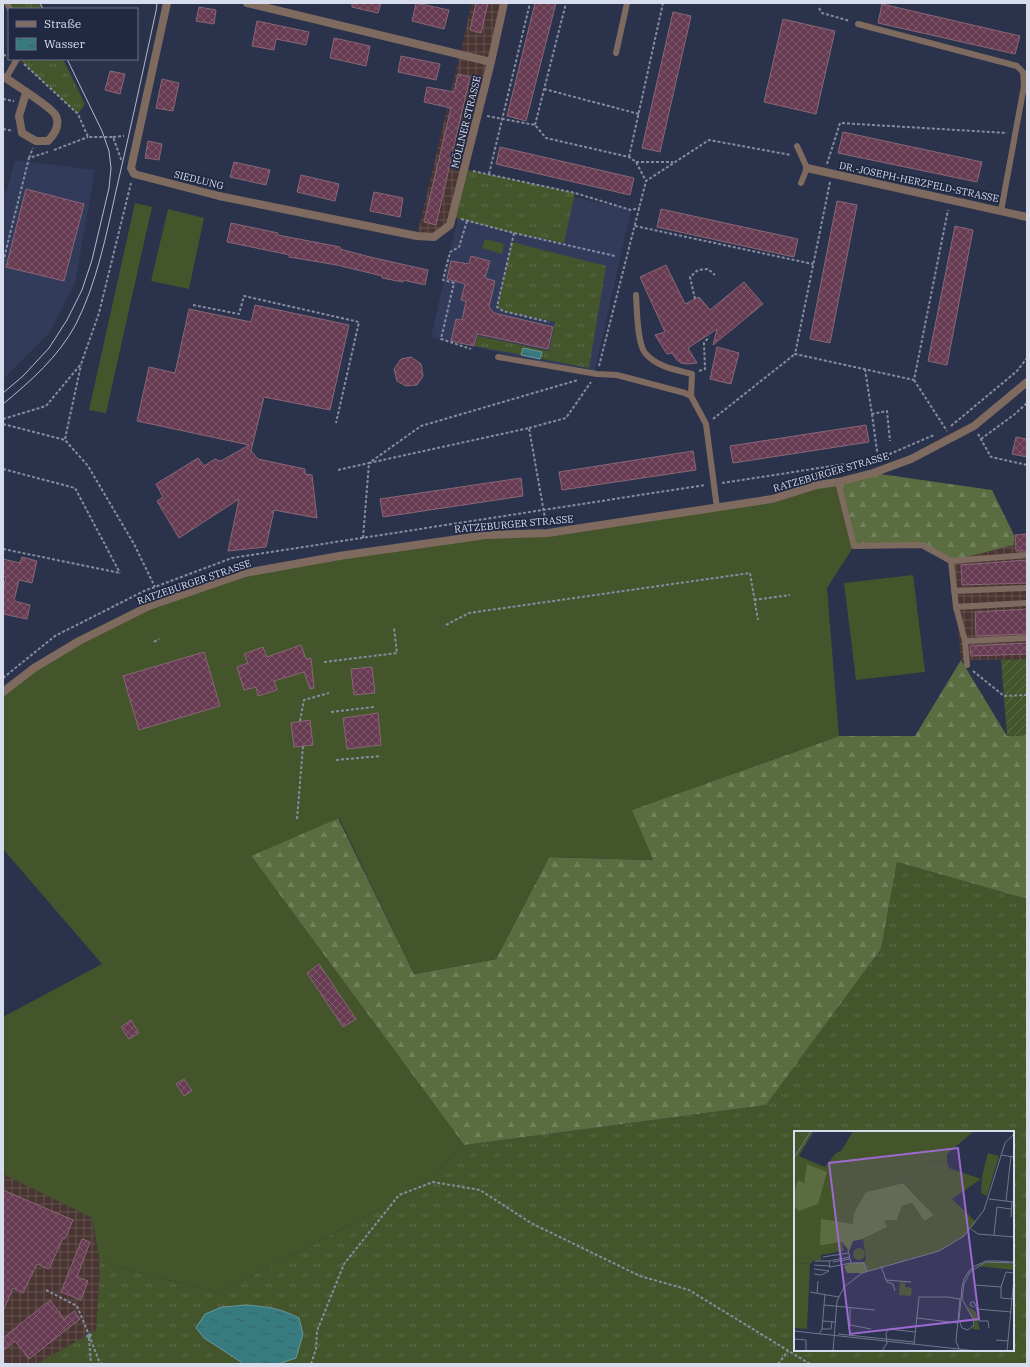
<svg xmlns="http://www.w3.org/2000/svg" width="1030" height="1367" viewBox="0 0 1030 1367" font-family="'IBM Plex Serif',serif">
<defs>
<pattern id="industrial-grid" width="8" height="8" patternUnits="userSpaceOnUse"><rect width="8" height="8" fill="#4a3532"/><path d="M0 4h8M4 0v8" fill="none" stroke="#635250"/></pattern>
<pattern id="grass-tufts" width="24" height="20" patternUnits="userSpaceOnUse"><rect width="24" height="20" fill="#44542b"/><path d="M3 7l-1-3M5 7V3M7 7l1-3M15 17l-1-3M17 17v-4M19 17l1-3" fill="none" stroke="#5e6c4a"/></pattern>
<pattern id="forest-firs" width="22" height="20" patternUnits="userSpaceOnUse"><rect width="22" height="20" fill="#5a6c40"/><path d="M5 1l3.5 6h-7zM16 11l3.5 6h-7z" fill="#71815c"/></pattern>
<pattern id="garden-furrows" width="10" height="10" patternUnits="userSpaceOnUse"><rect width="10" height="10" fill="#44542b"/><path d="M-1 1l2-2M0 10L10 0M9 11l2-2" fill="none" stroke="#5e6c4a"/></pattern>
<pattern id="water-ripples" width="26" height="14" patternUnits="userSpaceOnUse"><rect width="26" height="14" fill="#377b7f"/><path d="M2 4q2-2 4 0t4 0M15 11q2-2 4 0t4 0" fill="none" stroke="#3c6166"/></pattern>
<pattern id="building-cross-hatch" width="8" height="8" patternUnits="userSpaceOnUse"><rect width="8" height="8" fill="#673b51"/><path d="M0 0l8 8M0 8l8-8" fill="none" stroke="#7c576a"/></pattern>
</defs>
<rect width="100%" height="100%" fill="#2b324b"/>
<g fill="#323b5a">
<polygon points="15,160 95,170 75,283 49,333 3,379 3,191 7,191"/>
<polygon points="468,173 631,210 594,374 431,337"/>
</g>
<g fill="url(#industrial-grid)">
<polygon points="472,3 504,3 452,217 434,237 417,236"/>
<polygon points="1027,533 1027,659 961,660 956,607 951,561 1014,545 1014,535"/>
<polygon points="3,1174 92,1218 100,1262 96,1330 36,1364 3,1364"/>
</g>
<g fill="url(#grass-tufts)" fill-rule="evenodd">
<polygon points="7,3 40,3 43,9 10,9"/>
<polygon points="19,59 63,59 85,104 78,114"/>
<polygon points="464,169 575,193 564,243 514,233 452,217"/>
<polygon points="512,242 606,266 589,368 475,346 478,336 549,351 555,322 503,311 497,307"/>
<path d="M897 862 1027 899V1364H278L296 1358 299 1318C280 1308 268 1307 247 1305L204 1338 244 1364H36L96 1330 100 1262 218 1293 411 1193 464 1145 766 1105 881 949ZM795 1132H1013V1350H795Z"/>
</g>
<g fill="url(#forest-firs)">
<polygon points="873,473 992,490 1014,535 1014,545 951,561 922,545 486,535 548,533 717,508"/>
<polygon points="961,660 1007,736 1027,735 1027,899 897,862 881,949 766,1105 464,1145 251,856 146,861 338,818 414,974 496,959 549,857 653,860 631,810 839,736 915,736"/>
</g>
<polygon fill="url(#garden-furrows)" points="1027,659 1027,735 1007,736 1001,660"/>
<g fill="#44542b">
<polygon points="135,203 152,207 106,413 89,410"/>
<polygon points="531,208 556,215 553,229 527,222"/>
<polygon points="168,209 204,218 189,289 151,281"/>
<polygon points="485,239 504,244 502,254 482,248"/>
<polygon points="838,482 854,546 827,588 839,736 632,810 653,860 549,857 496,959 414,974 339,818 251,856 464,1145 411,1193 218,1293 100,1262 92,1218 3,1174 3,1017 102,964 3,849 3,692 34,668 149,606 245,573 486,535 548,533 717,508"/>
<polygon points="913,575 925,672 856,680 844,583"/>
</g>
<g fill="url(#water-ripples)" stroke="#6798a0">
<polygon points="523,348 542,352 540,359 521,355"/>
<path d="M247 1305C268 1307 280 1308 299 1318L303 1334 296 1358 278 1364H244L204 1338 196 1328 205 1314 222 1307Z"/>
</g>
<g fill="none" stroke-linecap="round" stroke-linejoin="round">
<polyline stroke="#6798a0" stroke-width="3.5" points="88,1336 90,1335"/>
</g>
<g fill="url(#building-cross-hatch)" stroke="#886776">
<polygon points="352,3 381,3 378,13 352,7"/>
<polygon points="416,3 449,10 444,29 412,21"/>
<polygon points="476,3 488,3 481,33 470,30"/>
<polygon points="535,3 556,3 526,121 507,116"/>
<polygon points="882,4 1020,36 1015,54 878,23"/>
<polygon points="199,7 216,10 214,24 196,21"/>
<polygon points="673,12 691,16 660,152 642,148"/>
<polygon points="783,19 835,31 816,114 764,102"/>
<polygon points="257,21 309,32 306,45 276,39 274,50 252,46"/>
<polygon points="334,38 370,46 366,66 330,58"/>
<polygon points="401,56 440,64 436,80 398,72"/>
<polygon points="110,71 125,74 120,94 105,90"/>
<polygon points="458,74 470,77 436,225 424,222 451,108 424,102 427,87 454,92"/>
<polygon points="162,79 179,83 173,111 156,108"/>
<polygon points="843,132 982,162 977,182 838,153"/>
<polygon points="148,141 162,144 159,160 145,158"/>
<polygon points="500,147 634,178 630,195 496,164"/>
<polygon points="234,162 270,170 266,185 230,177"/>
<polygon points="301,175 339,184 335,201 297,192"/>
<polygon points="26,189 84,204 64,281 6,267"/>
<polygon points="374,192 403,198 400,217 370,211"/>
<polygon points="837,201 857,205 830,343 810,339"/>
<polygon points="661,209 798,239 794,257 657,227"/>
<polygon points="231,223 278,233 278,235 340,247 340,249 370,257 428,270 425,285 403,280 403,282 382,278 382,276 337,265 289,257 290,255 227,242"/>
<polygon points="955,226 973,230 947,365 928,361"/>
<polygon points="471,256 490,261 485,278 495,281 489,307 494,313 553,327 548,349 477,334 474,346 451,341 456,319 462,320 466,301 461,300 465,284 447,279 451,261 469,264"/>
<polygon points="666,265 685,304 699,297 710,310 744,282 763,304 713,345 717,329 688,348 697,363 688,364 681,363 677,360 672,353 667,354 655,335 665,332 640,277"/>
<polygon points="255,305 349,325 330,410 264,397 251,451 258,459 305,469 305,474 312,475 317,518 274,510 266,547 228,551 239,499 179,538 157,501 163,497 156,484 198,458 204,466 215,459 221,461 249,445 137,421 149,367 175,373 189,309 251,322"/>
<polygon points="717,347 739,353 731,384 710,379"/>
<polygon points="411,357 421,364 423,376 417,385 406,386 397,381 394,369 401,359"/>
<polygon points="866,425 869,442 733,463 730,446"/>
<polygon points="1016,437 1027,439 1027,457 1012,454"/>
<polygon points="693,451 696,470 562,490 559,472"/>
<polygon points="521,478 523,496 383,517 380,499"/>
<polygon points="1027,534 1027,551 1016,551 1015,535"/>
<polygon points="22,557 37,561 32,583 19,580 14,601 30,605 27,619 3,614 3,589 6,577 3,576 3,559 20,563"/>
<polygon points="1027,560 1027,583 962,585 961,565"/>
<polygon points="1027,609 1027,634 976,636 975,612"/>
<polygon points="1027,643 1027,654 971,656 970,646"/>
<polygon points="301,645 306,659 311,658 314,688 310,689 304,672 274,681 277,690 258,696 256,687 244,690 237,667 248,663 244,654 263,647 267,657"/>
<polygon points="204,652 220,706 139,730 123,676"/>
<polygon points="372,667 375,693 354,695 351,669"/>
<polygon points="378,713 381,745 347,749 343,718"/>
<polygon points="310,720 313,745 294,747 291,723"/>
<polygon points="319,964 356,1019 343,1027 307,973"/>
<polygon points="131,1020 139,1033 129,1039 121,1027"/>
<polygon points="184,1079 192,1091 184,1096 176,1084"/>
<polygon points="3,1190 73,1220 65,1239 63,1238 49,1269 37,1264 23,1293 13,1288 3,1311"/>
<polygon points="82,1239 90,1242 77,1277 88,1281 81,1300 61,1292"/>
<polygon points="50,1300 64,1319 74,1311 80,1319 29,1359 15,1341 3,1351 3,1338"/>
</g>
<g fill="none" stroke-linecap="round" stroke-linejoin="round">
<g stroke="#868ca0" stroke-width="2" stroke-dasharray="3 2" stroke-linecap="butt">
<polyline points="819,8 822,13 850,21"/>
<polyline points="3,55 9,56"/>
<polyline points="24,64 78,114 88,137 113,137 122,162"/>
<polyline points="544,89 639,114"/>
<polyline points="3,99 14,101"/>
<polyline points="487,116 535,125 546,138 629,157 636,162 646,181 709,140 791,155"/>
<polyline points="535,125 566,3"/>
<polyline points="3,129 13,131"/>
<polyline points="113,137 124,136"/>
<polyline points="54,150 88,137"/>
<polyline points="629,157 663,3"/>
<polyline points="29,158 33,148"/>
<polyline points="636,162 673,162"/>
<polyline points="827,164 840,123 1007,133"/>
<polyline points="473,171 575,193 631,210 640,208"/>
<polyline points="489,174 530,3"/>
<polyline points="830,182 795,354 914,380 948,210"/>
<polyline points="461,219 514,233 615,256"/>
<polyline points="467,221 459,247 450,252 443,280 454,283 441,339 471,349"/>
<polyline points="635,226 813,264"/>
<polyline points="514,233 497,307 503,311 549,322"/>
<polyline points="3,262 29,158 48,152"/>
<polyline points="695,299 690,277 698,270 708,269 715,275"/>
<polyline points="193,305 239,314 244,296 359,322 336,423"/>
<polyline points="599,366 646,181"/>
<polyline points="865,369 872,414 887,411 890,441"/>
<polyline points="699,371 705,369 704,343 709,337"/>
<polyline points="914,380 947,431"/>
<polyline points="872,414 878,458"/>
<polyline points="3,419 46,406 81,364 99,313 131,183"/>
<polyline points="713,419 795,354"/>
<polyline points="3,424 65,440 88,466 134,544 155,587"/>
<polyline points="951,426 1017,371 1027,358"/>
<polyline points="529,428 566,418 591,382"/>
<polyline points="978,434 991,457 1027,465"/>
<polyline points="65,439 81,365"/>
<polyline points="981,439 1015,414 1027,403"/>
<polyline points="3,469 75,488 120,573"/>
<polyline points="338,470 369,463 421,426 578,380"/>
<polyline points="722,483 878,459 934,435"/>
<polyline points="363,538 369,463 529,428 546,524"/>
<polyline points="3,549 120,573"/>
<polyline points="754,600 790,595"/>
<polyline points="446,625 469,613 750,573 758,620"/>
<polyline points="154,642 159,639"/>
<polyline points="324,662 397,653 394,628"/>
<polyline points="973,671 1004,696 1027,695"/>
<polyline points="3,678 55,636 144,591 232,558 705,485"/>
<polyline points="331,712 374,707"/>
<polyline points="300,721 304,700 329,693"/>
<polyline points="336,760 381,756"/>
<polyline points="297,819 303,746"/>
<polyline points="46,1290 77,1306 89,1335"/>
<polyline points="89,1335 99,1361 102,1364"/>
<polyline points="89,1338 91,1364"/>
<polyline points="311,1364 316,1349 317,1331 344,1264 399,1195 433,1182 480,1190 531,1223 640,1276 689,1290 810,1364"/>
<polyline points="778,1364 788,1351"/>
</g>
<g stroke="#7f6a60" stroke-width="6">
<polyline points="7,3 10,9"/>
<polyline points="858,24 1017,66 1023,72 1024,86 1001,211"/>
<polyline points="616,53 627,3"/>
<polyline points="6,78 17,59"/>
<polyline points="797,146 807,168 801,183"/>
<path d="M636 295C637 309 637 343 645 353 657 367 676 370 692 374L691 396"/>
<polyline points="498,357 597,374 617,375 685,393 691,396 706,424 717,508"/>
<polyline points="838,482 854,546 922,545 951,561"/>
<polyline points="954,591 1027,588"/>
<polyline points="956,607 1027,603"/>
<polyline points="965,641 1027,638"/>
<polyline points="967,665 965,641 956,607 951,561 1027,555"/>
</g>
<g stroke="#7f6a60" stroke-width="8">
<polyline points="167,3 131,168 134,174 219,196 417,236 434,237 450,225 491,62 504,3"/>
<polyline points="247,3 491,62"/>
<path d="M3 77 6 78C15 85 53 108 56 116 60 126 55 134 48 141H36L22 133 19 116 26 93"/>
<polyline points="807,168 1027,217"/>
<polyline points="3,692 34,668 79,641 149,606 245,573 339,556 486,535 548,533 772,499 817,485 838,482 873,473 911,459 974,426 1027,382"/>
</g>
<g stroke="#b3b8cb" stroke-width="1">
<polyline points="40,3 43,9"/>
<polyline points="3,393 23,376 49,348 67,320 82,290 92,260 109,188 111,168 109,151 102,131 67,59"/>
<path d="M3 404C31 381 59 356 76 324 97 282 106 236 116 191 130 131 143 71 156 11L157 3"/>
</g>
</g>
<g text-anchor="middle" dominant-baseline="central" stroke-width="3.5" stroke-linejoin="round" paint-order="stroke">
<g font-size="10" fill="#d8ddee" stroke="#212841">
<text transform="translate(466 122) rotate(-76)">MÖLLNER STRASSE</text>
<text transform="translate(199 180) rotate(14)">SIEDLUNG</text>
<text transform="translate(919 182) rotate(12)">DR.-JOSEPH-HERZFELD-STRASSE</text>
<text transform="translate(831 472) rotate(-16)">RATZEBURGER STRASSE</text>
<text transform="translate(514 524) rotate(-5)">RATZEBURGER STRASSE</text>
<text transform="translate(194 582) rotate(-19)">RATZEBURGER STRASSE</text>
</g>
</g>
<g transform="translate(794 1131)">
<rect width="220" height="220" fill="#2b324b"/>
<path d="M0 0H20L5 25 31 36 41 23 48 19 59 0H180L153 23V31L138 29 109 52 72 61 60 94 27 89V129L19 130 16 133 0 132V76L6 80 10 52 4 50 0 61ZM194 22 205 25 193 65 187 62 188 45ZM198 130 220 133V139L182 135ZM106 151 120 152H111V156L118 157 117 165 105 164ZM173 175 182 181 186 199 178 198 181 192Z" fill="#44542b"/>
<path d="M13 33 33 41 24 73 5 80 0 76V61L4 49 10 52ZM109 52 140 84 162 73 130 90 118 72 108 75 103 89 90 90 94 96 69 108 59 110 55 120 48 111 26 115 27 88 59 93 60 82 72 61ZM108 129 68 142H53L50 135 57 132Z" fill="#5a6c40"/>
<path d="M48 111 50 120 27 124 26 115ZM0 132 16 133 13 198 0 197Z" fill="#44542b"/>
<path d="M138 29 153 31 155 37 187 48 158 68 182 91 170 105 145 120 73 140 70 132 72 127 69 108 93 96 90 90 103 89 108 75 118 72 130 90 140 84 109 52ZM59 123a6 6 0 1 1 12 0a6 6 0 1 1-12 0Z" fill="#44542b"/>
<path fill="none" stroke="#70768c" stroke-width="1" d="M207 24 220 26M0 27 17 0M195 68 220 71M212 70 217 25M217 86 218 71M177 98 184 103 220 106M200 104 203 76 217 78M29 126 54 122M21 130H35L36 137M35 130 56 126M39 131 56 128M220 131 203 130H192L181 135 175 140 170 148 168 156 165 189 168 197 174 199 180 194 179 188 168 168 170 153 176 141 192 131 220 132M57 132H70L73 140M20 134 36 135M87 135 92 149 117 151M36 136 57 132 54 119M20 138 35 140 27 144 20 143M92 149 93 151 99 153 101 160M181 154 207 156M16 161 45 166M23 162 24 150M31 163 30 174 81 179M218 168 207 167V156L212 141 220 142M180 176 176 174 177 171H180L183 178 217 181M56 177V194L77 198M183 178 185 190H194L195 197M123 187 164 192M29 190 42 191M28 198H37L38 191M0 200 183 220M25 203 28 198 30 174M44 203 120 211M0 208 12 209V220M202 209 214 210M120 214 125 166H154L166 168 162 210 165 218M39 220 43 170 50 156 68 142 145 120 170 105 190 79 211 12 220 3M88 220 93 212 92 202 95 198 121 201M213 220 220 147"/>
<path fill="#9c6acf" fill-opacity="0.15" stroke="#9c6acf" stroke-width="2" d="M164 17 185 188 56 203 35 32Z"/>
<rect width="220" height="220" fill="none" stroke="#d8ddee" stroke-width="2"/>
</g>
<rect width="1030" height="1367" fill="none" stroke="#d8ddee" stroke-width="8"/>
<rect x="8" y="8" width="130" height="52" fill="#212841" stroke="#6a7086"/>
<rect x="16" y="21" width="20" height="6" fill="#7f6a60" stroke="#6a7086"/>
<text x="44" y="28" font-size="12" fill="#d8ddee">Straße</text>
<rect x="16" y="38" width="20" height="12" fill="url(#water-ripples)" stroke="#6a7086"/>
<text x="44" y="48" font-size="12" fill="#d8ddee">Wasser</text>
</svg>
